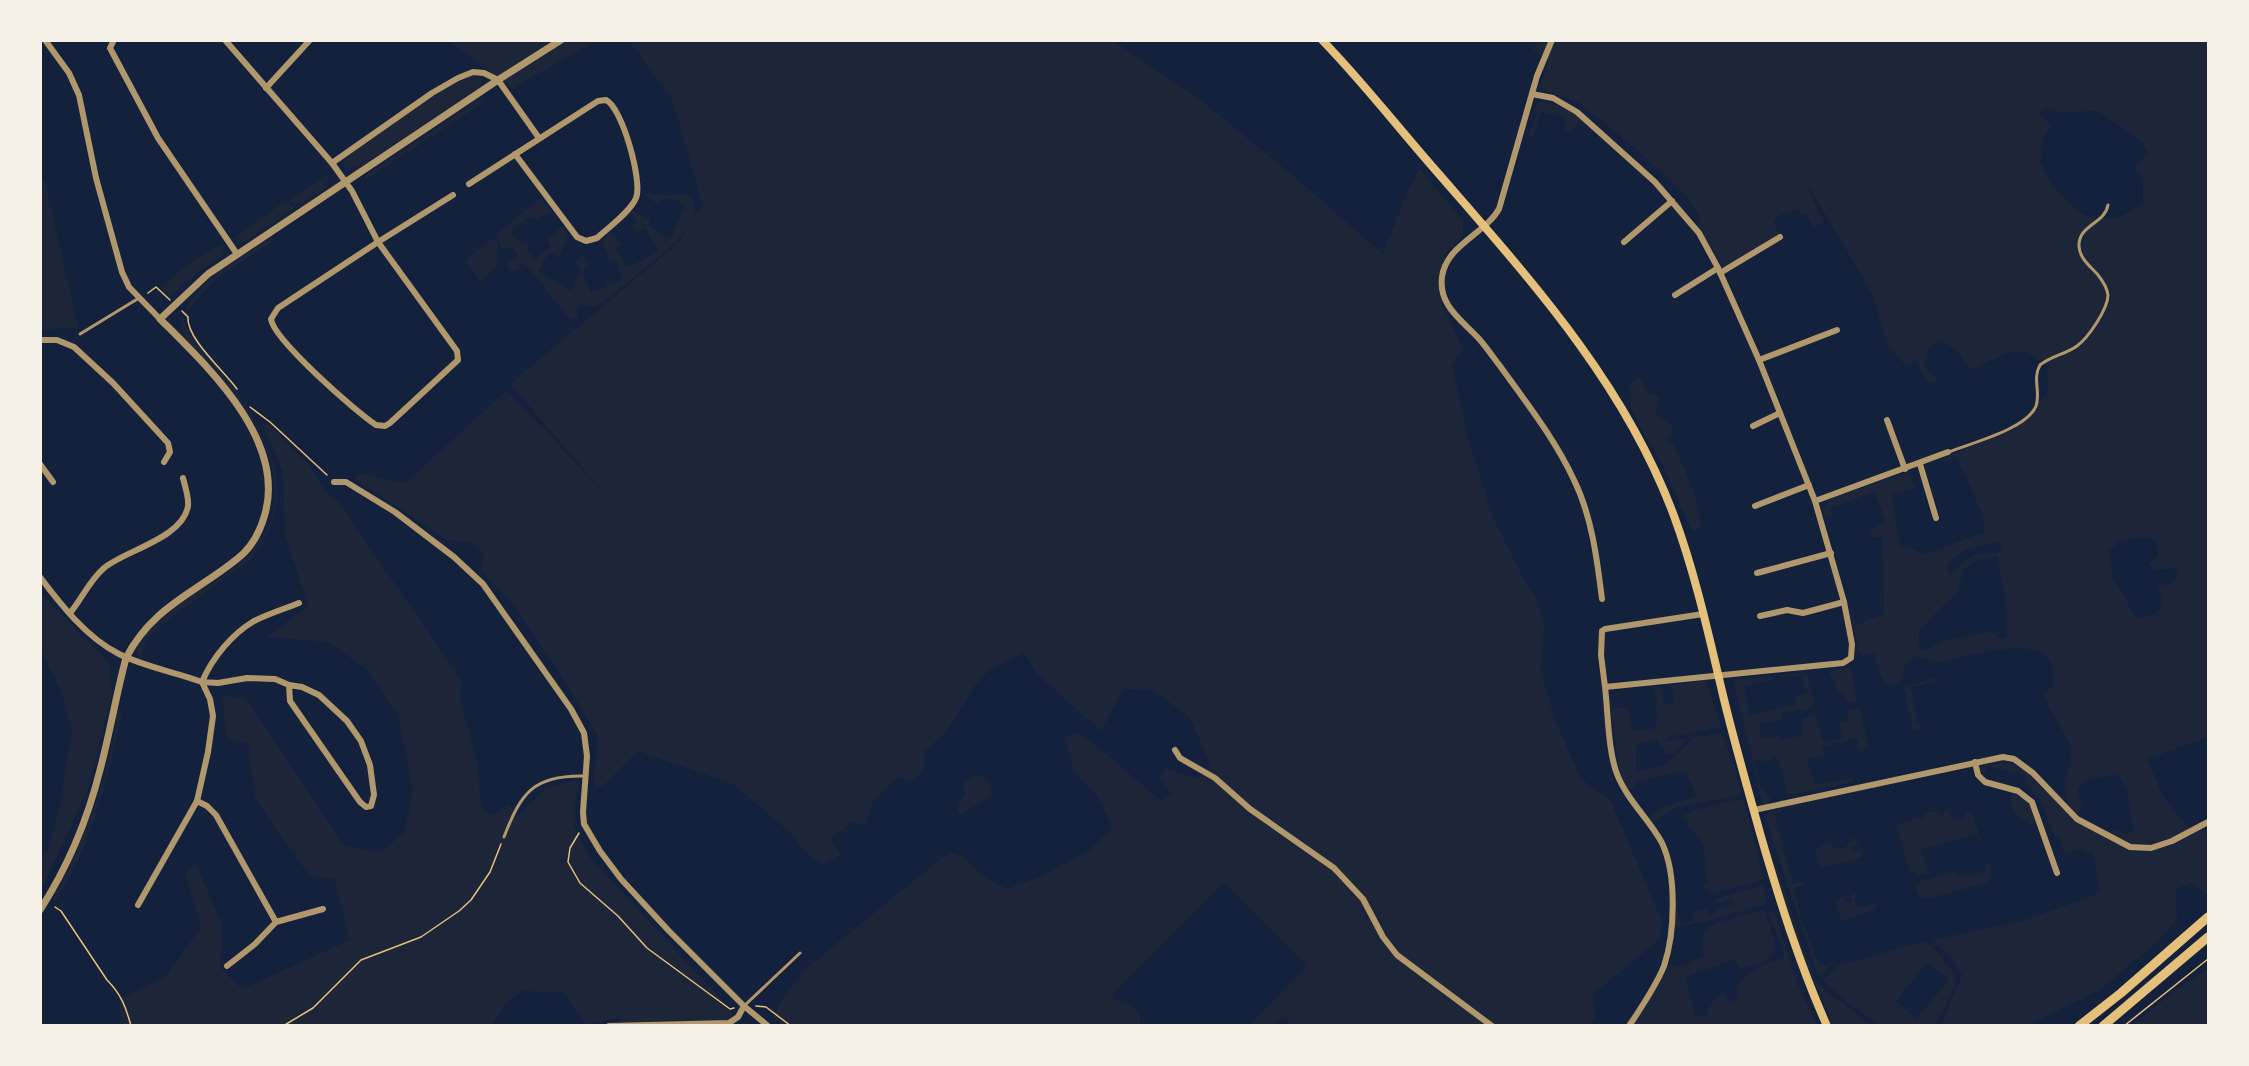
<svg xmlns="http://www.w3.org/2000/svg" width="2249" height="1066" viewBox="0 0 2249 1066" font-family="'Sofia Sans Condensed',sans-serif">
<rect width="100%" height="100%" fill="#14213d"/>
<g fill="#1d2539" fill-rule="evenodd">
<path d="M1540 40 2208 41V737L2147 759 2163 796 2184 823 2203 832 2208 829V896L2191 883 2176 889 2177 919 2159 940 2100 990 2029 1025H1943C1943 1014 1958 989 1962 975L1951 958 1932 940 2026 920 2095 895 2100 889 2093 852H2083L2081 849 2064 853 2058 836 2055 837 2040 799 2031 791 2025 783 2026 776 1987 766 1984 775 1981 770 1985 765C2029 757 2036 782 2063 809L2068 799C2060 777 2073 769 2071 748 2070 741 2047 704 2042 694L2054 685C2053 679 2054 671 2052 666 2040 631 1968 658 1943 661 1935 662 1923 659 1915 656L1905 666 1902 673 1905 677 1897 685 1886 684 1879 671 1874 653 1863 655 1858 651 1850 608 1851 606 1856 625 1884 614 1883 537H1872L1869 530 1886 522 1874 492 1831 508 1832 518 1824 516 1823 509 1827 502 1833 498 1908 472 1916 488 1891 494 1901 547 1916 550 1923 555 1985 532 1981 511 1957 457 1942 462 1941 460 2017 426 2048 392 2047 366 2026 351 2007 353 1971 370 1957 350 1941 340 1925 352 1928 357 1922 363 1936 378V382L1929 384 1915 360 1906 366 1886 342 1873 295 1801 173 1824 223 1814 227 1807 215H1801L1799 209 1778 216 1774 223 1778 233 1777 236 1727 266H1723L1697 225 1702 220 1689 200 1641 153 1579 103 1539 88 1549 60 1533 50ZM2046 107 2060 112 2098 111 2143 142 2148 154 2133 168 2143 179V203C2097 240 2061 206 2040 162L2043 139 2052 125 2040 115 2041 110ZM2146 537 2156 539 2158 556 2149 564 2154 570 2178 568V574L2170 585 2157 584 2163 603 2156 614 2136 618 2112 575 2109 551 2119 541ZM2000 540 2001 552C1970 555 1971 553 1950 576L1947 566C1958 548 1977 546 1997 543ZM1997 556 2005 594 2007 639H1999L1990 631 1944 641 1923 651 1919 647V632C1929 620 1943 604 1956 596L1964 569 1974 562ZM2118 775C2131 789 2130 811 2134 829L2126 834 2116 830 2100 832 2075 818 2082 808 2078 789C2088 776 2102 777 2118 775Z"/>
<polygon points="449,41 597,41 512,88"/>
<path d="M629 41H1114L1199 99 1290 173 1383 254 1409 187 1420 169 1463 221V235L1445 255 1437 283 1443 306 1464 350 1452 365 1469 443 1494 520 1523 578 1538 602 1544 626 1540 669 1556 723 1582 780 1610 799 1661 919 1660 939 1593 994 1595 1020 1587 1025 1292 1026 1287 1020 1280 1019 1274 1025H1249L1307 965 1224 882 1113 993 1115 1000C1130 1005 1142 1006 1140 1025H781L774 1017 779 1004 805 969 949 852 963 857 984 877 1007 889 1042 876 1091 849 1112 828 1098 796 1074 772 1065 737 1077 732 1091 741 1160 800 1171 793 1159 778 1166 768 1196 779 1211 766 1189 716 1151 690 1123 689 1101 731 1039 676 1024 653 988 671 976 684 945 733 925 751 923 773 910 782 897 777 873 802 865 825 852 822 831 839 841 855 823 864 806 854 792 834 733 784 638 751 604 785 594 788 598 736 558 670 515 607 481 570 484 556 471 542 448 540 356 480 355 473 405 483 507 390 607 496 510 384 678 243 688 229 666 251 597 307 579 305 577 317 571 320 523 262 519 266 520 269 510 271 506 264 518 255 512 248 501 249 497 234 540 198 552 213 542 217 539 222 534 218H528L511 231 522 245 527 242 530 245 527 250 534 259 551 247 547 239 563 226 568 236 559 257 549 252 538 271 572 291 574 282 581 271 575 262 579 261 584 254 589 266 583 273 591 292 607 287 605 280 607 279 609 284 622 280 617 262 609 260 602 240 611 231 619 242 622 243 616 250 627 266H631L659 251 645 228 637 233 632 226 638 222 630 214 633 211 650 219 648 226 670 238 671 237 685 205C675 200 666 194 658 204L643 194 689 195 692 197 695 217 703 205 672 99Z"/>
<path d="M475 75 483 79 479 88 358 168 356 166 350 169 343 165V162L351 154C390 126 430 92 475 75Z"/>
<polygon points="483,97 486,97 484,102 367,179 363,177"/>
<path d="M1542 102C1558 102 1570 109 1581 120L1571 132 1565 131 1566 118 1541 112 1533 137 1529 136 1537 112 1534 109 1537 104Z"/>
<path d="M328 175C330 191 309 199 296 204L288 201Z"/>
<polygon points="40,176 45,183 78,327 41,330"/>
<polygon points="288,203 295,208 246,241 239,242 232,239 278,206"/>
<polygon points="275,239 220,276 206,289 189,310 184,311 195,294 221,270 261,243"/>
<path d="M496 239C501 264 500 264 480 281L466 261 488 241Z"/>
<path d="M224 244 223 255 197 273 170 297 161 289C167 276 210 250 224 244Z"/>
<path d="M182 316 191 336 238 393 260 430 275 467 277 498 273 521 268 533 251 559 165 622 146 641 141 660 137 653V649C164 591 246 586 270 521 289 467 248 406 214 368 206 357 193 349 186 338 182 331 180 323 182 316Z"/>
<path d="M1640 377 1647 393 1657 396 1659 400 1655 413 1669 422 1673 428 1672 433 1666 437 1667 441 1673 443C1684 469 1698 496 1701 525L1695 531 1691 530 1689 525 1662 463 1647 440 1631 406 1629 391 1630 384Z"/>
<polygon points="262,424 270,425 309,465 327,494 336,499 461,679 460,700 476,757 482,810 495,815 507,804 519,815 546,788 577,780 579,785 574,805 574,826 591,859 732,1011 730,1025 627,1025 618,1017 586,1025 564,993 522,991 506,1003 491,1025 122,1026 119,1000 167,975 201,927 185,872 196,864 222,924 220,967 242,989 350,940 334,879 309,875 255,798 248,743 227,738 222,695 245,698 343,845 381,853 405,831 413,791 398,714 366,669 328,642 266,637 309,606 285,535 283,472"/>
<polygon points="41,595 108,661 112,692 87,792 41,890 41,855 48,851 61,802 72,731 61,691 41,650"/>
<polygon points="1850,667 1857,701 1847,703 1844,694 1838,693 1835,680 1831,677 1829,671"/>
<polygon points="1804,673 1808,676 1814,703 1809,710 1804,711 1803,709 1781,713 1782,720 1759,724 1762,738 1778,736 1780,740 1783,740 1803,735 1802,719 1816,715 1822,741 1843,739 1839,723 1849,720 1847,710 1859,708 1869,749 1860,751 1856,738 1822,747 1824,755 1807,759 1815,784 1849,779 1853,776 1854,782 1788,795 1780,763 1775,755 1772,756 1772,759 1764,762 1760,759 1754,761 1760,784 1771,800 1767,804 1763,804 1734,682 1739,679 1773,677 1773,680 1744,686 1749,715 1794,705 1797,696 1807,693 1806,689 1804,689 1802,675 1782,677 1779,675"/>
<polygon points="1935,678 1939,682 1911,687 1918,723 1920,723 1922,730 1913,731 1904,686"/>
<polygon points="1706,680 1721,727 1668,737 1666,740 1669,741 1688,738 1676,751 1667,755 1656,739 1636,745 1636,772 1667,764 1695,737 1722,734 1734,764 1741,792 1737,796 1675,808 1652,822 1649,818 1663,807 1696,796 1686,771 1634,782 1635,787 1628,791 1619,768 1609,700 1610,699 1613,708 1629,708 1631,729 1634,731 1656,728 1657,711 1654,704 1657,703 1653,687 1662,687 1664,704 1675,702 1672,685"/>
<path d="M117 709 122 710C110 774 91 847 55 902L53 900C83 840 112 775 117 709Z"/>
<polygon points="976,775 987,778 991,786 991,797 959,815 957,812 958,802 965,796 964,784 969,778"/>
<path d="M2012 793C2026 796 2036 810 2035 824L2030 826 2029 820 2023 821 2014 813 2010 796Z"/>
<polygon points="1738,799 1744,802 1764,879 1759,881 1711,893 1702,887 1708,884 1703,845 1682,816 1695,810"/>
<polygon points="1952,808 1949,814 1956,820 1966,818 1965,813 1970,809 1981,840 1978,839 1976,834 1921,850 1927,871 1930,871 1931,873 1914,877 1916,872 1910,873 1899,835 1897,829 1899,824 1912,820 1912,817 1924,819 1926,813 1939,811 1942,816 1945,810"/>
<polygon points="1781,809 1782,812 1774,814 1793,884 1803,882 1803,885 1794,888 1801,917 1820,966 1834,962 1821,977 1816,972 1765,817 1770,812"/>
<polygon points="1766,834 1801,941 1816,980 1826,991 1871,1025 1833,1025 1805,960 1784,900"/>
<polygon points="1853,837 1859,843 1851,847 1854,851 1860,850 1863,858 1820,868 1815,850 1827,843 1836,848 1845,848"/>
<polygon points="1985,862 1990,865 1991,878 1986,883 1927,899 1919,897 1914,885 1918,882 1956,870 1957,876 1964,875 1966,877 1986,871"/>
<path d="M1763 885 1766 902 1765 904 1705 922 1677 926 1667 967 1683 965 1703 956 1702 937 1706 930 1715 923 1764 910 1776 946C1775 962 1754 966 1741 968L1738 967 1735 959 1685 977 1695 1017 1708 1015V1010L1716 996 1725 994 1728 1002 1737 998C1734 972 1765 966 1785 957L1770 916V912L1774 910 1796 980 1817 1025 1631 1026 1660 976 1675 902 1681 923 1693 921 1694 912 1706 908 1709 915 1715 913V910L1735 904 1732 898 1713 905 1716 899Z"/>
<polygon points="1857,893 1854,901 1858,907 1876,903 1876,910 1841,921 1835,900 1843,897 1845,903 1852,902 1850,895"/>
<path d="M1925 941C1970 985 1957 974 1936 1025H1880L1847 1002 1823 981 1837 966ZM1927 962 1949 979 1917 1019 1896 1001Z"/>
<polygon points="2208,969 2208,1025 2132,1025 2176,990"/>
</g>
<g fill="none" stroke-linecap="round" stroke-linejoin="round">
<g stroke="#e5c07b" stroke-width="1.5">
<polyline points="148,293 156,287 170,300"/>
<path d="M182 311 188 317C186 338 224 371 237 389"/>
<polyline points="250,407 270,422 327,475"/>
<polyline points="579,833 570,848 568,862 580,883 618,916 647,948 730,1009 734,1008"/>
<path d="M55 907 61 911 107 980C121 994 126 1007 131 1026"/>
<polyline points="756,1006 766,1007 791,1026"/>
<polyline points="283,1026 313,1008 361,960 421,937 459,911 471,900 490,872 501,844"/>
<polyline points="2124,1026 2208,959"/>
</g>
<g stroke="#b1986c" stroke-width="3">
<polyline points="80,334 139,298"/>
<path d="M1949 452C1971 443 2027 429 2036 406 2041 392 2032 379 2040 365 2051 356 2066 354 2077 346 2088 338 2108 309 2108 295 2107 288 2102 280 2098 275 2090 266 2078 257 2079 244 2080 225 2105 223 2108 205"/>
<path d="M504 837C521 793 533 775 584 776"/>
<polyline points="744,1006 800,953"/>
</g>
<g stroke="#b1986c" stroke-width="6">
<polyline points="45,40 69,73 79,95 96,178 122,272 129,287 160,319"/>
<polyline points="114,40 110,48 158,138 237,254"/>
<path d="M225 40 332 163 352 191 378 242 278 308 271 319C273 339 356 412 376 425L385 426 390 423 458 360 457 351 378 242 453 195"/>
<path d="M1552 40 1537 76 1499 209C1485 234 1446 245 1442 277 1438 306 1463 321 1480 340 1487 348 1493 357 1500 366 1526 402 1555 439 1574 480 1592 517 1597 559 1602 599"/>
<polyline points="266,88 310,40"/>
<path d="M1532 94 1553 98 1577 112 1655 182 1699 233 1718 268 1759 360 1815 501 1844 602 1852 644 1851 658 1843 663 1605 687C1608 712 1608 751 1617 774 1627 800 1649 819 1662 843 1677 875 1675 933 1664 966 1656 986 1641 1008 1629 1026"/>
<polyline points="332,163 432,93 458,78 473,72 484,73 498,80 539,138"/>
<path d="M469 184 598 101 606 100C622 107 643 182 636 198 631 211 608 228 597 238L586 241 577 237 515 154"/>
<polyline points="1624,242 1672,201"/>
<polyline points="1720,273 1780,237"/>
<polyline points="1675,295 1718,268"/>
<polyline points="40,340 57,340 74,347 113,383 168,443 170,452 164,462"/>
<polyline points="1759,360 1837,330"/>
<polyline points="1887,420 1905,469"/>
<polyline points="1753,426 1780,413"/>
<polyline points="40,464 53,482"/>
<polyline points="1920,464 1936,518"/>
<polyline points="334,482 346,482 395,512 454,557 483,584 571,709 584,733 587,756 583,812 584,824 600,851 621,879 668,930 744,1006 768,1026"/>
<polyline points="1815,501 1948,452"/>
<polyline points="1755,506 1809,485"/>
<polyline points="1757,573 1831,553"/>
<path d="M40 577C61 605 87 638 119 654 145 667 175 672 202 682L210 699 213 716 208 752 197 801 138 905"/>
<path d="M70 613C82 599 89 581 104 568 126 550 183 538 188 506 189 497 185 487 183 478"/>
<polyline points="1760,616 1787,610 1803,613 1844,602"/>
<path d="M289 685 290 701 360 802 366 807 371 806 374 795 370 765 361 741 347 721 319 695 302 687 289 685 275 679 247 678 218 683 202 682C212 658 232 634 254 621 268 614 284 609 299 603"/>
<polyline points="1605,687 1601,655 1602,631 1605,629 1703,614"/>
<polyline points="1175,750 1180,758 1215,778 1250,809 1334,868 1363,899 1383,937 1397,955 1492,1026"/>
<polyline points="1975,762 1978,775 1985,782 2018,791 2032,802 2057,873"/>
<polyline points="197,801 207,806 216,815 276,922"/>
<polyline points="1754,810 2003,757 2014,759 2033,773 2077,819 2130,847 2151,848 2172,841 2208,822"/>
<polyline points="227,966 255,944 276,922 323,909"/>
<polyline points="609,1026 729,1023 738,1017 744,1006"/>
</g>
<path stroke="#b1986c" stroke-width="7" d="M40 910C67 868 88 818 100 770 110 733 116 695 126 658 152 607 195 593 237 559 252 548 260 532 265 514 286 439 207 366 160 319L208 274 498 80 561 40"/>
<path stroke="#e5c07b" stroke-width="8" d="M1322 40C1363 82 1399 129 1438 173 1529 278 1625 383 1674 516 1695 573 1708 632 1722 691 1733 738 1747 786 1760 833 1779 899 1799 963 1827 1026"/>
<g stroke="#e5c07b" stroke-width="9">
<polyline points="2079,1026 2121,993 2208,917"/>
<polyline points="2103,1026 2208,937"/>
</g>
</g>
<rect width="2249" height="1066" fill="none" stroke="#f6f1e7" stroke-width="84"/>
</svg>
